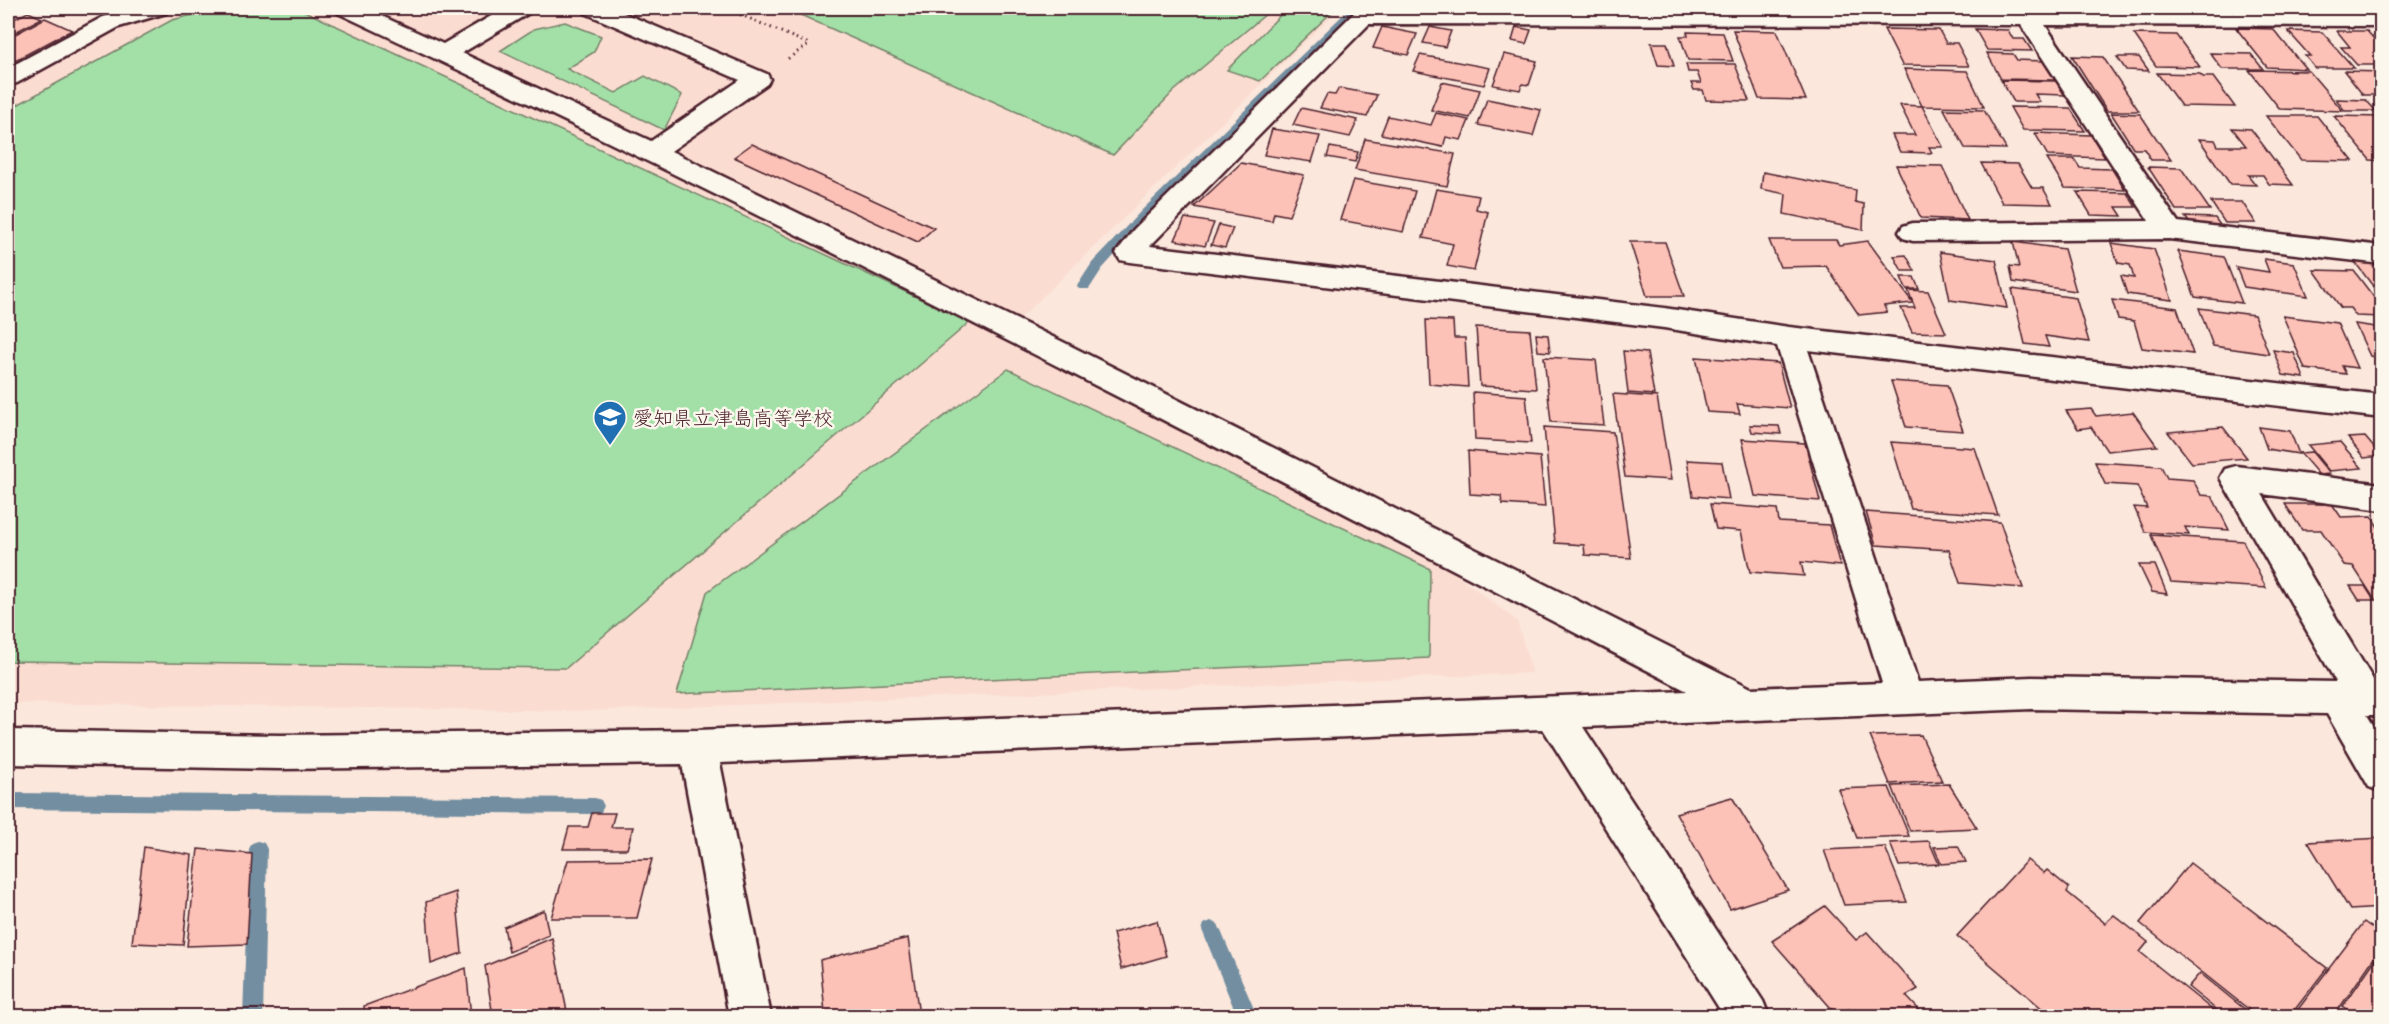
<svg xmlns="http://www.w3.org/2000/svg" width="2389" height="1024" viewBox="0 0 2389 1024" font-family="Delius,'Klee One',sans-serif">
<rect width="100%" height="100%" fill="#fbe7dc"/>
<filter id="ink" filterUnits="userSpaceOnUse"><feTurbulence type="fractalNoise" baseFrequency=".0167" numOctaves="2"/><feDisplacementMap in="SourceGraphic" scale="12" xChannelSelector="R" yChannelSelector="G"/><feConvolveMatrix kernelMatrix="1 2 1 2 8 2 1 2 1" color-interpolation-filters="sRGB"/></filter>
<g filter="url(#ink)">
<g fill="#fbdcd1">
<polygon points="122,8 1340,8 999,339 1428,553 1517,621 1532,673 586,711 8,703 8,72"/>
<polygon points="1388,8 2382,8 2381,12 1385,11"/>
</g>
<g fill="#a3e0a7" stroke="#768069" stroke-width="1.5">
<polygon points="221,8 298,8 970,322 566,668 8,661 8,110 172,20"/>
<polygon points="785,8 1273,8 1173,92 1113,155"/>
<polygon points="1287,8 1336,8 1260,81 1227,70"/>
<polygon points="565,22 601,36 594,52 567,69 616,93 645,76 682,95 664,130 500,51 534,29"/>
<polygon points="1008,369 1430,569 1429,658 677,694 707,592"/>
</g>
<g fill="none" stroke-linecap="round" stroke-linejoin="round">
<g fill="#728ea0" fill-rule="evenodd">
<polygon points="1350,8 1361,8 1150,216 1102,269 1089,289 1079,289 1077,286 1092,263 1142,210"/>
<polygon points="8,793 595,798 601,800 604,806 601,812 595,814 8,809"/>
<polygon points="258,841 264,843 267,849 263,1016 243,1016 249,849 252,843"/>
<polygon points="1211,921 1218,924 1257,1016 1237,1016 1202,930 1204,924"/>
</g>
</g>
<g fill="#fcc1b7" stroke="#4a1f2b" stroke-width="1.5">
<polygon points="89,8 119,8 106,15"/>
<polygon points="2150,8 2203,8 2205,9 2152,9"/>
<polygon points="28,12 42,18 8,36 8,17 14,19"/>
<polygon points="45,18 72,30 14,61 8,58 8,38"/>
<polygon points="1382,27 1417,34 1408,55 1373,48"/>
<polygon points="1430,27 1451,31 1445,47 1423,43"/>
<polygon points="1516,27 1531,30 1526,44 1512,41"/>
<polygon points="2236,28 2273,29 2306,69 2267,67"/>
<polygon points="1884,29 1939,30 1946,43 1957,43 1969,66 1902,65"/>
<polygon points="1975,29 2008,30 2013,39 2024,39 2032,51 1987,50"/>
<polygon points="1733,30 1777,31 1806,100 1759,99"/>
<polygon points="2288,31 2322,32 2354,68 2315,68 2305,56 2310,56"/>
<polygon points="2337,31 2367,31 2382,48 2382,65 2357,65 2341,47 2350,47"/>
<polygon points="1687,32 1723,33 1733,61 1688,60 1680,36 1688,36"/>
<polygon points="2134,34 2176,35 2200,67 2156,66"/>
<polygon points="1651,43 1667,43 1674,66 1658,65"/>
<polygon points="1987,53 2013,54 2017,60 2043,61 2055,80 2001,79"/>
<polygon points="2210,53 2251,54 2263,69 2222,69"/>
<polygon points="1504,54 1537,61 1529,85 1522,84 1520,90 1493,85"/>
<polygon points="1420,55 1490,68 1484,85 1413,71"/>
<polygon points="2072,56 2103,57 2139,111 2107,111"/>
<polygon points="2117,57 2139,57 2149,71 2126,70"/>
<polygon points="1686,64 1735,64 1749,101 1706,100 1703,90 1694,90 1691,83 1701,83 1697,72 1688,72"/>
<polygon points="1904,69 1967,71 1984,107 1922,106"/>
<polygon points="2249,70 2309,71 2343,111 2280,109"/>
<polygon points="2344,71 2382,72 2382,95 2363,95"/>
<polygon points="2157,73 2200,74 2203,77 2213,77 2235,107 2181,106"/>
<polygon points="2001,80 2056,81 2065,95 2035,94 2040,102 2014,102"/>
<polygon points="1442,82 1480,90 1470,118 1431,110"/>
<polygon points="1339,88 1377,95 1367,117 1320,108 1327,94 1335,95"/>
<polygon points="1487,99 1541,110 1533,136 1478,125"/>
<polygon points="2336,99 2366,100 2376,111 2345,111"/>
<polygon points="1900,105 1922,106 1943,147 1929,147 1932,153 1900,152 1892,135 1915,135"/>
<polygon points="2010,107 2070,108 2085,131 2023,130"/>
<polygon points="1301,108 1358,120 1350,137 1293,125"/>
<polygon points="1944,109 1984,110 2006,149 1965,148"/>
<polygon points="1436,113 1469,120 1461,140 1446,137 1443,147 1381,134 1388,116 1431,125"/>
<polygon points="2111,113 2140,114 2171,160 2151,160 2144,149 2134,149"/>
<polygon points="2266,116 2317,116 2353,161 2301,160"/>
<polygon points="2334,116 2382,117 2382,161 2370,160"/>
<polygon points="2232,128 2251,129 2293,185 2269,184 2263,175 2248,175 2256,185 2230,184 2199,139 2215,140 2218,146 2246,146"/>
<polygon points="1272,129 1320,136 1312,162 1264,155"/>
<polygon points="2035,133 2091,135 2105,158 2048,156"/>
<polygon points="1365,139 1455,154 1447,186 1355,170"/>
<polygon points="752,144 934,228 918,242 734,157"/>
<polygon points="1330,147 1358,152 1355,162 1327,157"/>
<polygon points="2047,159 2074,159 2080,168 2112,169 2125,190 2065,188"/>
<polygon points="1241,163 1304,175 1289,216 1274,213 1272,221 1194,207"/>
<polygon points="1981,163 2018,164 2032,188 2043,188 2052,204 2002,203"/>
<polygon points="1896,165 1942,166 1968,220 1921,218"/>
<polygon points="2148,167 2181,168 2210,210 2176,210"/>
<polygon points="1763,172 1856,190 1855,202 1864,204 1863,230 1784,214 1786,194 1761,189"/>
<polygon points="1353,180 1415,191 1403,232 1340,220"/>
<polygon points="1436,189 1479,196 1476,209 1488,212 1474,271 1447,266 1453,244 1423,238"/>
<polygon points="2077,192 2127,193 2136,207 2116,207 2122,216 2091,215"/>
<polygon points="2211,202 2242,202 2256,223 2225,223"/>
<polygon points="2185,217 2215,218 2222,228 2193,227"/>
<polygon points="1185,218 1214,223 1205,246 1175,240"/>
<polygon points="1219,225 1233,228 1225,248 1211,245"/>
<polygon points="1769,240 1836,240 1839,245 1868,241 1913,303 1884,306 1887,312 1859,315 1826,266 1780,267"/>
<polygon points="1630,242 1665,242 1684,296 1647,296"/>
<polygon points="2013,242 2064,249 2076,291 2013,282 2010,266 2019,267"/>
<polygon points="2111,243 2154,249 2172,300 2127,294 2121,276 2134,278 2130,265 2118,263"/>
<polygon points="2178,251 2224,257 2242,303 2195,297"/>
<polygon points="1940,252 1996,260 2007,308 1950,300"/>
<polygon points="1906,255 1915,271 1902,271 1894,256"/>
<polygon points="2264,259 2294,263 2308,296 2244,287 2236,267 2269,272"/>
<polygon points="2354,261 2382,264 2382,298"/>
<polygon points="2314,270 2354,271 2382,308 2377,308 2382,317 2356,316 2350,308 2341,308"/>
<polygon points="1901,277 1914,277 1919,289 1906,289"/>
<polygon points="2012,289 2076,298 2089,342 2045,336 2049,347 2025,344"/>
<polygon points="1908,290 1928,291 1946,333 1912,332 1901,308 1915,308"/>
<polygon points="2112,300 2177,308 2193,354 2142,348 2134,321 2118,319"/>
<polygon points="2199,308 2254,315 2269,354 2213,346"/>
<polygon points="2283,316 2337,323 2357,368 2342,366 2346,374 2305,369"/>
<polygon points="1426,320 1453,321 1454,338 1465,338 1468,387 1429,384"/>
<polygon points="2355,324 2382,328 2382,358 2370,356"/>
<polygon points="1476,327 1530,330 1536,389 1480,386"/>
<polygon points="1536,334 1548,335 1550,352 1538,351"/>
<polygon points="2273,350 2294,353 2304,378 2283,375"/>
<polygon points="1623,351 1647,353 1654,395 1628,393"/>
<polygon points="1544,357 1596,360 1604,425 1551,422"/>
<polygon points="1696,357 1778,363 1790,408 1737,404 1740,414 1707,412"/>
<polygon points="1891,381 1947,385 1963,431 1906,427"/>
<polygon points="1473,392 1526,396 1531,443 1475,440"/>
<polygon points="1613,394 1657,397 1671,480 1625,477"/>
<polygon points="2091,409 2096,416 2133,412 2157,446 2107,451 2091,427 2078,429 2066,411"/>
<polygon points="1750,425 1779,426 1781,434 1752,432"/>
<polygon points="1544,427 1613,432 1631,558 1585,555 1584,545 1555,543"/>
<polygon points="2223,427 2247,458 2192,463 2168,432"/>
<polygon points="2259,427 2290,431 2299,454 2267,449"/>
<polygon points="2365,437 2381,456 2364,458 2348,438"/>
<polygon points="1742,439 1805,443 1820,501 1755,496"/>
<polygon points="1891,442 1975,448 1998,515 1911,509"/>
<polygon points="2340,442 2362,468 2329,471 2308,445"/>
<polygon points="1468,451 1540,457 1545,507 1502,504 1501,496 1470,494"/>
<polygon points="2312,452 2330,474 2319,475 2300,453"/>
<polygon points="1687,460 1722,462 1729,499 1693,496"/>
<polygon points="2095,462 2161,466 2167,478 2193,480 2201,495 2212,496 2229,530 2185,527 2189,535 2145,532 2134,507 2147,508 2137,486 2105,484"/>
<polygon points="1710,504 1777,509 1779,522 1829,525 1840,566 1801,562 1804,576 1750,572 1741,531 1716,529"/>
<polygon points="2285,504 2332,504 2341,517 2371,516 2382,533 2382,600 2375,600 2353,566 2344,565 2321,530 2302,530"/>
<polygon points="1866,512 2000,522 2023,588 1960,583 1949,550 1876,545"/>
<polygon points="2151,535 2243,541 2266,588 2171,582"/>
<polygon points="2139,565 2155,565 2167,594 2152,592"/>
<polygon points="2350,586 2365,586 2374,600 2359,600"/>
<polygon points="1921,735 1942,781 1890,784 1870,736"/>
<polygon points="1949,784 1977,828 1910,831 1892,786"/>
<polygon points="1889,787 1909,836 1857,838 1838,789"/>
<polygon points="1732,797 1788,890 1730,909 1676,813"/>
<polygon points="592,813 615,813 611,827 633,827 627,849 563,849 569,827 588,827"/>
<polygon points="2382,838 2382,908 2350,910 2308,842"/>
<polygon points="1929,841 1939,864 1899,866 1890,843"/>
<polygon points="1958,846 1966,862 1941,864 1934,847"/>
<polygon points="144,847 192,855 183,945 132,943"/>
<polygon points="1885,847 1907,902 1844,905 1824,850"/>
<polygon points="198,849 252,854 247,944 187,946"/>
<polygon points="652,859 637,918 551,918 568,860"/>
<polygon points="2027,860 2044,873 2047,870 2069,888 2067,892 2105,923 2114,915 2148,942 2140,952 2220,1016 2051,1016 1957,936"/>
<polygon points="2190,863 2327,968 2290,1016 2257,1016 2140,923"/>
<polygon points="456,892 462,953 431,964 426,902"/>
<polygon points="1825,906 1856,940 1867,932 1918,989 1906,996 1925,1016 1855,1016 1849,1009 1838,1016 1772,941"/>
<polygon points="544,910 549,935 509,952 504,927"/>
<polygon points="1157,921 1166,956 1121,969 1113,933"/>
<polygon points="2364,922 2382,935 2382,959 2376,955 2334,1016 2293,1016"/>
<polygon points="552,938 568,1016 493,1016 485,966"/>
<polygon points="908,938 919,1015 840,1016 839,1010 825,1013 820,960"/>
<polygon points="2377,957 2382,960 2382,1016 2357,1016 2343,1006"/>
<polygon points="466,968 471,1016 364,1016 364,1006"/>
<polygon points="2200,973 2253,1016 2224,1016 2188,987"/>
</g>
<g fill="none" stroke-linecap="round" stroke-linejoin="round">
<defs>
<g id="minor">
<polygon points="135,8 170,8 166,13 119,27 17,83 8,85 8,68 103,17"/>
<path d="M334 8H364L443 44 505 8H532L529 13 462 53 651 141 740 80 585 13 582 8H612L767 74 770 79 767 84 671 151 1061 341 1751 688 1882 683 1777 346 1664 328 1130 262 1120 260 1116 253 1134 229 1355 12 1363 10 2382 12V26L2045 25 2178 222 2382 246V264L2169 239 1913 241 1903 238 1899 232 1903 226 1913 223 2149 221 2021 25 1369 24 1150 246 1664 308 1789 327 2382 395V418L1808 350 1918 682 2032 677 2336 682 2220 478 2225 469 2236 466 2382 484V510L2262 494 2375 683H2382V715H2367L2382 739V792L2369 787 2327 714 2032 709 1583 727 1763 1001 1769 1016H1724L1543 729 720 763 771 1016H729L682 764 280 769 8 764V730L280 735 698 730 1687 691C1240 459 794 226 338 13Z"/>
</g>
</defs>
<use href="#minor" stroke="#4a1f2b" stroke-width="5"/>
<polyline stroke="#4a1f2b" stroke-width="3" stroke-dasharray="1.5 4" stroke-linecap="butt" points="725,8 809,44 786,60"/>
<use href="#minor" fill="#fbf7ec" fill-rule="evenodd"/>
</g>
</g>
<defs>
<symbol id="school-pin" viewBox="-11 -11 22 30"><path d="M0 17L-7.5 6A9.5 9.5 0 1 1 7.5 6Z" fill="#1f6fb2" stroke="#fbf7ec"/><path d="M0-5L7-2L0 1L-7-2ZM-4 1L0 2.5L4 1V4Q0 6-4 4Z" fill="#fff"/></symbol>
</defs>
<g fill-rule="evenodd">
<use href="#school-pin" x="591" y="398" width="38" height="52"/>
</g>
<g text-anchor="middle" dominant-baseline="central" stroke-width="5" stroke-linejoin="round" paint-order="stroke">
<g font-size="20" fill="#4a1f2b" stroke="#fbf7ec" text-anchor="start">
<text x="633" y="417">愛知県立津島高等学校</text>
</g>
</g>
<rect width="2389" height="1024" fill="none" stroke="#fbf7ec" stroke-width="30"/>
<rect x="15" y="15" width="2359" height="994" fill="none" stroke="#4a1f2b" stroke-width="2" filter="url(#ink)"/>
</svg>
